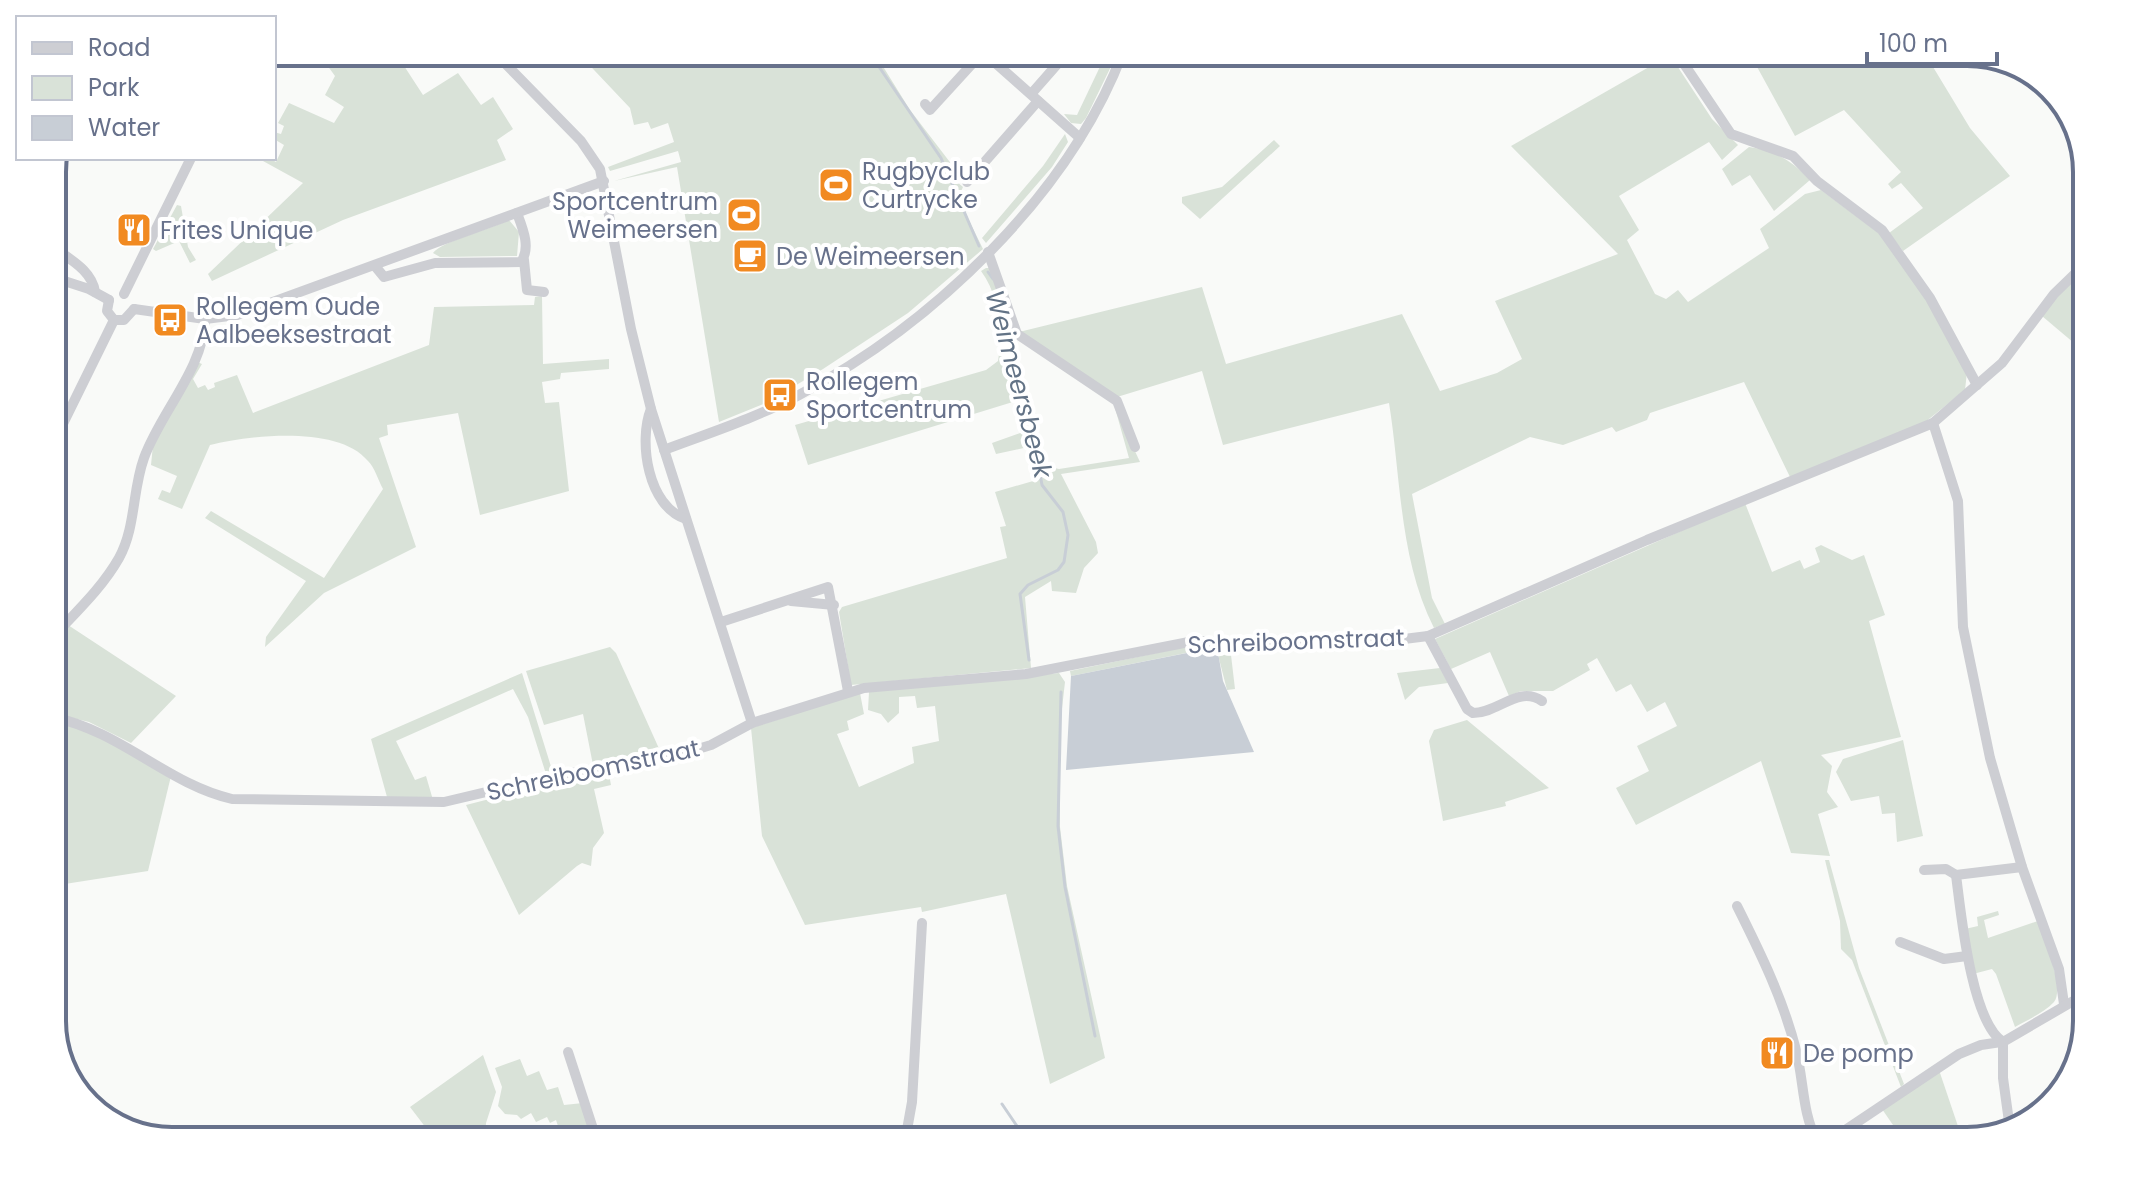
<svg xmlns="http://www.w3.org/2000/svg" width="2139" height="1193" viewBox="0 0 2139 1193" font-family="Poppins,sans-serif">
<rect width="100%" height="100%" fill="#f9faf8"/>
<g fill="#d9e2d8">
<polygon points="322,52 395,52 423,95 458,73 481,105 493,97 513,129 497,140 506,160 343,220 212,281 208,274 303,183 263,161 269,158 276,162 284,145 274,139 274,132 281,134 284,126 278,123 289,103 334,123 344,107 325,95 335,76 319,54"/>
<polygon points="577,52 874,52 910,110 959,174 957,182 963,187 958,198 983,249 908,313 823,369 768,402 719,422 677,167 614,181 681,162 678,151 610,171 608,167 674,142 668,123 651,129 648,122 634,125 630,108"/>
<polygon points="1107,52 1118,52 1086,118 1081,124 1071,123 1064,114 1077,115"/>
<polygon points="1769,52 1924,52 1970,128 2010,176 1903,251 1889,233 1923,208 1901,183 1892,189 1888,184 1901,172 1844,110 1795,136 1756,65"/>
<path d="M1670 55 1712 119 1738 145 1722 160 1709 142 1619 196 1639 230 1627 240 1655 294 1666 299 1678 290 1688 302 1769 248 1760 229 1805 194 1821 190 1884 237 1925 295 1967 372 1965 390 1924 423 1790 477 1744 382 1650 413 1647 420 1616 432 1612 427 1563 445 1530 437 1412 494 1432 598 1445 624 1434 628C1399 559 1401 477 1389 403L1223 445 1202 371 1117 397 1019 332 1202 287 1226 364 1402 314 1440 391 1497 373 1522 359 1495 301 1618 254 1511 146Z"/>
<polygon points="1065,134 1068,142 1052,167 986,243 982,238 1043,166"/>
<polygon points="1274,140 1280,146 1200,219 1182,203 1182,197 1222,187"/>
<path d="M1749 147C1776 151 1791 160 1810 180L1774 211 1750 175 1732 186 1722 169Z"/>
<polygon points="177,205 181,206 188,247 196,260 190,263 179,241 156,251 153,249"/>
<path d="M509 220 519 232 517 256 440 257 433 253C442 241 492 229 509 220Z"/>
<path d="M986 268H991L1014 337 1010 346C1011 355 1015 362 1017 370 1023 396 1025 463 1059 469L1129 458 1115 408 1140 462 1061 474 1096 542 1098 553 1084 568 1076 593 1052 591 1051 581 1025 597 1031 668 851 685 839 612 842 607 1007 558 1000 527 1006 526 995 492 1040 479 1028 447 996 454 992 443 1023 432 1016 401 808 465 795 425 986 370 998 361C1003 332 999 295 981 271Z"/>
<polygon points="2077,274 2087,284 2087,354 2042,316 2060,290"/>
<path d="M542 296 543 364 609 359V369L561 373 560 379 542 382 545 403 559 402 569 491 480 515 458 413 387 425 388 435 379 438 416 547 324 593 265 647 266 637 306 581 205 518 211 511 324 578 383 489C378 480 375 468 368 461 339 425 249 435 210 445L182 509 158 499 162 490 170 493 177 476 151 465 153 445 197 362 202 364 193 379 198 388 205 385 208 390 215 387 214 383 237 375 253 413 429 345 434 307 534 305 535 297Z"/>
<polygon points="1745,503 1772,572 1800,560 1804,569 1820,562 1815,548 1821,545 1852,560 1864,555 1885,615 1869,621 1901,737 1821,755 1832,766 1827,792 1838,807 1818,814 1830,856 1791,853 1761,761 1636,825 1616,788 1649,771 1637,746 1677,726 1665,702 1647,712 1631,684 1616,692 1597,658 1587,664 1590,670 1553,691 1521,691 1509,696 1490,652 1451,669 1435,639"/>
<polygon points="68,625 176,696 131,743 89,722 52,713 52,642"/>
<polygon points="1221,644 1223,655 1231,655 1235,689 1227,690 1216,647 1071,676 1070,671 1195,645"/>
<polygon points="610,647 616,653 661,753 593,765 583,714 544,725 526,671"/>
<polygon points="1440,668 1448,683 1419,687 1405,700 1397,673"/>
<polygon points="522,673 553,773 546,774 528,717 513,689 396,741 415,780 426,776 433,800 387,797 371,739"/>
<polygon points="1059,673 1065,682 1060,726 1060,827 1067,886 1105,1058 1050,1084 1006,894 922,912 921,907 805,925 762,836 751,728 860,693 864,714 847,721 849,730 837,734 859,787 914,763 912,747 939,741 935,706 917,708 915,696 899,697 899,713 888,723 881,714 868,710 869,692"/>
<polygon points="52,720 82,728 171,776 148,871 52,886"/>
<polygon points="1467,720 1549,788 1505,802 1506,806 1443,821 1429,741 1434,730"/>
<polygon points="1903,740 1923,836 1897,842 1895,813 1882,814 1879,796 1851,801 1836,772 1843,759"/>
<polygon points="608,769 611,785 594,789 604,833 593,848 591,866 582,863 577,866 519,915 466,805"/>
<polygon points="1825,860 1829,860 1859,968 1904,1084 1901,1087 1852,960 1841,949 1840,921"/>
<path d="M1998 911 1999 915 1984 920 1988 938 2038 921C2044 936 2065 989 2054 1002 2044 1013 2027 1020 2015 1027L1996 974 1992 969 1973 974 1965 929 1978 926 1977 917Z"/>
<polygon points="483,1055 496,1092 486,1123 485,1141 436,1141 410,1107"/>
<polygon points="520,1059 527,1076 539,1071 547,1090 558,1087 564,1105 583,1103 593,1141 555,1141 551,1133 559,1129 556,1120 550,1123 547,1117 536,1122 531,1113 521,1119 517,1115 505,1114 498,1106 502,1087 495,1068"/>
<polygon points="1939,1070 1963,1141 1904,1141 1882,1109"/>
</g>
<polygon fill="#c8ced6" points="1217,647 1223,681 1254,752 1066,770 1071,676"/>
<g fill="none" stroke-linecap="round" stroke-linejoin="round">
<g stroke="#c8ced6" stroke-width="3">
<polyline points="869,52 941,158 979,246"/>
<polyline points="988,272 993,279"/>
<polyline points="999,298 1026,436 1038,463 1042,485 1063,512 1068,535 1064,562 1058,570 1028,585 1020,594 1029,660"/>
<polyline points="1061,692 1058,826 1065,887 1095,1036"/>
<polyline points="1002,1104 1027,1141"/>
</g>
<g stroke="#cdced3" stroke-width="10">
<polyline points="494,52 581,141 600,169 631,329 651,409 752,723"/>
<polyline points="983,52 1080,138"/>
<polyline points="1676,52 1731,134 1793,156 1817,181 1882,230 1930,298 1977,385"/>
<polyline points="1032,93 1068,52"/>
<polyline points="925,104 930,110 983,52"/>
<polyline points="967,182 1038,101"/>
<path d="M52 246C69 259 92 270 95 292"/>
<polyline points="988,252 1017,334 1117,401 1135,447"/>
<polyline points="524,260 527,290 544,292"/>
<path d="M375 266 384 277 435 263 521 262C531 248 523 229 517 213"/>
<polyline points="52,277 89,289 109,300"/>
<polyline points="124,294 191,158"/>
<polyline points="109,300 107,311 114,320 124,320 134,309"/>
<polyline points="134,309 205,319 237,315 604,181"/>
<path d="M651 409C638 441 648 507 686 519"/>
<polyline points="1933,423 1958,501 1963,627 1990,758 2022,867 2059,969 2064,1004"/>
<polyline points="52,446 114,320"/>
<path d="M664 450C709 433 756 418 799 395 933 324 1069 195 1123 52"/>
<polyline points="791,601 834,605"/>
<polyline points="721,622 828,587 848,691"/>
<path d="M1428 636 1467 709 1473 713C1499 713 1518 685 1542 701"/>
<path d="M52 638C76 612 102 588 119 558 136 527 132 491 144 458 160 413 204 368 205 319"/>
<path d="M52 717C121 731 167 784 232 799L444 802 545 778 688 752 711 745 752 723 864 688 1026 674 1194 641 1380 642 1428 636 1647 540 1933 423 2002 363 2054 294 2087 262"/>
<polyline points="1924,870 1946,869 1956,875"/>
<path d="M1737 906C1761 954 1783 999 1796 1050 1804 1081 1802 1113 1817 1141"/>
<polyline points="1900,942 1944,959 1967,956"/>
<path d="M2003 1042C1971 1021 1961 913 1956 875L2022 867"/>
<polyline points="568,1052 597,1141"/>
<polyline points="2010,1129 2003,1078 2003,1042 2087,993"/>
<polyline points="905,1141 912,1102 922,923"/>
<polyline points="1829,1141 1959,1054 1981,1045 2001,1042"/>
</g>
</g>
<defs>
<symbol id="stadium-square" viewBox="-11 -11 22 22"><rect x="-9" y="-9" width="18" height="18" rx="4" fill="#f18a21" stroke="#fff"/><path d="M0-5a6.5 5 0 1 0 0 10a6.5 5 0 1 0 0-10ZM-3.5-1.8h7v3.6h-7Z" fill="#fff"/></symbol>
<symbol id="restaurant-square" viewBox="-11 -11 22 22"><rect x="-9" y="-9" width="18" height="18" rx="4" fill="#f18a21" stroke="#fff"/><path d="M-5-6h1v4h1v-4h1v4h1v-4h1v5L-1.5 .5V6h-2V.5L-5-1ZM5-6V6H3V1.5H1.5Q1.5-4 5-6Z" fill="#fff"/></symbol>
<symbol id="cafe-square" viewBox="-11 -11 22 22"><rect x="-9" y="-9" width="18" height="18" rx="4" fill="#f18a21" stroke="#fff"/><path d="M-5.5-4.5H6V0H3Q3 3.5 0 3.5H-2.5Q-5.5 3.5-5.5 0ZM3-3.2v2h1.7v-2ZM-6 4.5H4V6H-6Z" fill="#fff"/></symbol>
<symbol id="bus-square" viewBox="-11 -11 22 22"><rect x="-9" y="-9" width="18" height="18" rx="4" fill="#f18a21" stroke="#fff"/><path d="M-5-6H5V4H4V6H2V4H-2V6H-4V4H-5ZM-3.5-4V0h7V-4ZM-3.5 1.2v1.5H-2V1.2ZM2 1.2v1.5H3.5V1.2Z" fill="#fff"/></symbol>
</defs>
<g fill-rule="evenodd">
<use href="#stadium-square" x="816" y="165" width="40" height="40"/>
<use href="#stadium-square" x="724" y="195" width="40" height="40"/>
<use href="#restaurant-square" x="114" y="210" width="40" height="40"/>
<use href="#cafe-square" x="730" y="236" width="40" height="40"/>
<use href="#bus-square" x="150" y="300" width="40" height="40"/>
<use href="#bus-square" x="760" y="375" width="40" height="40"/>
<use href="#restaurant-square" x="1757" y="1033" width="40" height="40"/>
</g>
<g text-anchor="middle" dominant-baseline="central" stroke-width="8" stroke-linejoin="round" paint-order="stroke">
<g font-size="24" fill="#67718b" stroke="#fff" text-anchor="start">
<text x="862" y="171">Rugbyclub<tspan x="862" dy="28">Curtrycke</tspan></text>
<text x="718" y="201" text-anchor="end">Sportcentrum<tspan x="718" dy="28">Weimeersen</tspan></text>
<text x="160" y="230">Frites Unique</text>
<text x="776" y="256">De Weimeersen</text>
<text x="196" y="306">Rollegem Oude<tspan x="196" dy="28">Aalbeeksestraat</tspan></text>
<text x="806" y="381">Rollegem<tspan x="806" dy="28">Sportcentrum</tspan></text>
<text x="1803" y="1053">De pomp</text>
</g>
<g font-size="24" fill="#67718b" stroke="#fff">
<text transform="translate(1296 641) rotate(-2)">Schreiboomstraat</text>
<text transform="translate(593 770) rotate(-12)">Schreiboomstraat</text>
</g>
<g font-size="26" font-style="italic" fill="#637386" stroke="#fff">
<text transform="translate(1019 384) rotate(75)">Weimeersbeek</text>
</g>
</g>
<path d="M0 0H2139V1193H0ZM172 66H1967A106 106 0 0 1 2073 172V1021A106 106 0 0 1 1967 1127H172A106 106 0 0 1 66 1021V172A106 106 0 0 1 172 66Z" fill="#fff" fill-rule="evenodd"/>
<path fill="none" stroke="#67718b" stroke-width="4" d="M172 66H1967A106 106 0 0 1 2073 172V1021A106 106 0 0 1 1967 1127H172A106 106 0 0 1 66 1021V172A106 106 0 0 1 172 66Z"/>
<rect x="16" y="16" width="260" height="144" fill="#ffffff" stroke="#c2c6d1" stroke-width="2"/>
<rect x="32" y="42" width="40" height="12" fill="#cdced3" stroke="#c2c6d1" stroke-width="2"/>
<text x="88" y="56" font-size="24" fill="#67718b">Road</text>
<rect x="32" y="76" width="40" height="24" fill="#d9e2d8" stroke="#c2c6d1" stroke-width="2"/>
<text x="88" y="96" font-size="24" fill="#67718b">Park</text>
<rect x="32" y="116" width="40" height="24" fill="#c8ced6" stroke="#c2c6d1" stroke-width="2"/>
<text x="88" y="136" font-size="24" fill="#67718b">Water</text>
<path d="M1867 52v12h130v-12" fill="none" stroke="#67718b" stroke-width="4"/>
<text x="1879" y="52" font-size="24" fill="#67718b" stroke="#ffffff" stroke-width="6" paint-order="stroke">100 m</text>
</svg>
